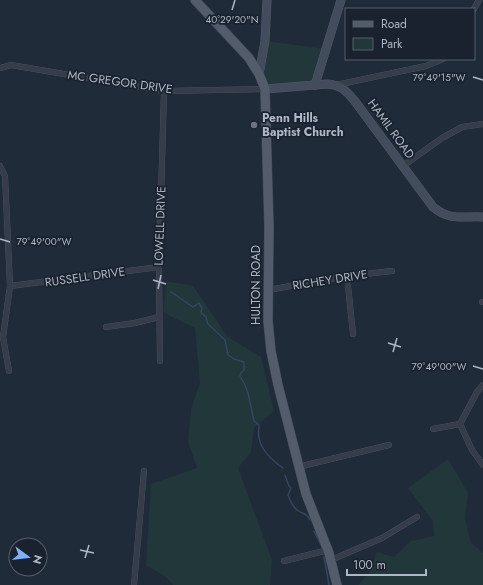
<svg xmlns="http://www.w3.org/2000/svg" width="483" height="585" viewBox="0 0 483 585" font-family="Jost,sans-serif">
<rect width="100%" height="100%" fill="#202b39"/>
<g fill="#22373a">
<polygon points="265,41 326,49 315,85 265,89 263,82"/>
<polygon points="166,281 193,286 228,337 261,357 274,411 254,428 251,452 238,468 272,560 270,585 173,585 166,577 146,565 151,484 197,468 188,441 191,409 200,383 195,328 164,313"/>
<polygon points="448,459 468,493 465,518 471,543 483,553 483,585 358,585 369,573 377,552 394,557 411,541 434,536 433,521 408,488"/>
</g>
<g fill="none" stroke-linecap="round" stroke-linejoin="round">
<g stroke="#334661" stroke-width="1.5">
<path d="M171 292 193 307 199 303 202 308 201 313 206 317 208 324 225 340 228 355 234 359 244 362V370L241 373 240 376 244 383 248 393 254 421 259 425C259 429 258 434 259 438 261 450 273 461 283 468"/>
<path d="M285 475 289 486 291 488 288 495C290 500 292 506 297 510 303 515 305 511 310 520"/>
<polyline points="314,531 322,547"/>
<polyline points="324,557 329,585"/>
</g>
<defs>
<g id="street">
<polyline points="474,9 479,0"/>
<polyline points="0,68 11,65 164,91 265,89"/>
<polyline points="336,85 426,66 443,59"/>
<polyline points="0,166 5,176 10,286 3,337 9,371"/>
<polyline points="403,166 442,138 462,127 483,124"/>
<polyline points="347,276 353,334"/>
<polyline points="10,286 159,267"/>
<polyline points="268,290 347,276 392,271"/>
<polyline points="482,302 483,302"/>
<polyline points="106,327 135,323 159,317"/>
<polyline points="160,361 159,267 164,91"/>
<polyline points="483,385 477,392 460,424 472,450 483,465"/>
<polyline points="433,429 460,424"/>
<polyline points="298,467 389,445"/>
<polyline points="331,560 382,538 417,517"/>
<polyline points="284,561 328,550"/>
<polyline points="134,585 144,471"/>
</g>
<g id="secondary">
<polyline points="259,74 265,41 267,0"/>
<polyline points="315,85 341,0"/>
<path d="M265 89 327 84C341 85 345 90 354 100L433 207C450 221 462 216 483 217"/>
</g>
<polyline id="primary" points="195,0 249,58 259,74 265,89 269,227 268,321 271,351 278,385 306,494 329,553 337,585"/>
</defs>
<use href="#street" stroke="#515a67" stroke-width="6"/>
<use href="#secondary" stroke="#515a67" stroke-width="9"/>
<use href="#primary" stroke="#3d4653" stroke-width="10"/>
<use href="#street" stroke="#343d49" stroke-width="5.5"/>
<use href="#secondary" stroke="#424c5d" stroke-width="8"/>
<use href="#primary" stroke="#525c6a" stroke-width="9"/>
</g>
<path fill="none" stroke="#aeb7c6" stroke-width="1.5" d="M232 10 235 0M473 77 483 80M0 239 10 242M153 280 166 284M158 289 161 275M388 343 401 347M393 352 397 338M473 366 483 369M80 550 94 553M85 558 89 545"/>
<circle fill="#6b7280" stroke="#19222e" stroke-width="1.5" cx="254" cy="125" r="4"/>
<g text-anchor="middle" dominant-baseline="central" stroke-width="3.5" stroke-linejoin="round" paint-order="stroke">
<g font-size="12" fill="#aeb7c6" stroke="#19222e">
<text transform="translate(120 82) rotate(8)">MC GREGOR DRIVE</text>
<text transform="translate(391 129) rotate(54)">HAMIL ROAD</text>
<text transform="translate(160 226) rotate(-88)">LOWELL DRIVE</text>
<text transform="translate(85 277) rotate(-8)">RUSSELL DRIVE</text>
<text transform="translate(330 280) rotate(-9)">RICHEY DRIVE</text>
<text transform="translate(256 285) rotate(-90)">HULTON ROAD</text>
</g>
<g font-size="12" font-weight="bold" fill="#aeb7c6" stroke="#19222e" text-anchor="start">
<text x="262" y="118">Penn Hills<tspan x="262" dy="14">Baptist Church</tspan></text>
</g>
</g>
<g font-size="10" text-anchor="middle" fill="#aeb7c6" stroke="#19222e" stroke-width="3.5" stroke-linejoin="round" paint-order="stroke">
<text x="232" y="23">40°29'20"N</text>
<text x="439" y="81">79°49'15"W</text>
<text x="44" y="245">79°49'00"W</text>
<text x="439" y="370">79°49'00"W</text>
</g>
<rect x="345" y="8" width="130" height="52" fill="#19222e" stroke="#555e6b"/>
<rect x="353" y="21" width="20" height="6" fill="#525c6a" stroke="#555e6b"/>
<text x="381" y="28" font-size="12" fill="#aeb7c6">Road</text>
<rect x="353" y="38" width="20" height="12" fill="#22373a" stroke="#555e6b"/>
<text x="381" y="48" font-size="12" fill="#aeb7c6">Park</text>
<g transform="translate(28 557) rotate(105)"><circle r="19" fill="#19222e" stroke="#555e6b"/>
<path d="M0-3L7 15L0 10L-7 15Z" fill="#7faefa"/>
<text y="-6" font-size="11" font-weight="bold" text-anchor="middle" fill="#aeb7c6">N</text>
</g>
<path d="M347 569v6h79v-6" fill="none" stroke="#aeb7c6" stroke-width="2"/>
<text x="353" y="569" font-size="12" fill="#aeb7c6" stroke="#19222e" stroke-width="3" paint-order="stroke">100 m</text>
</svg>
